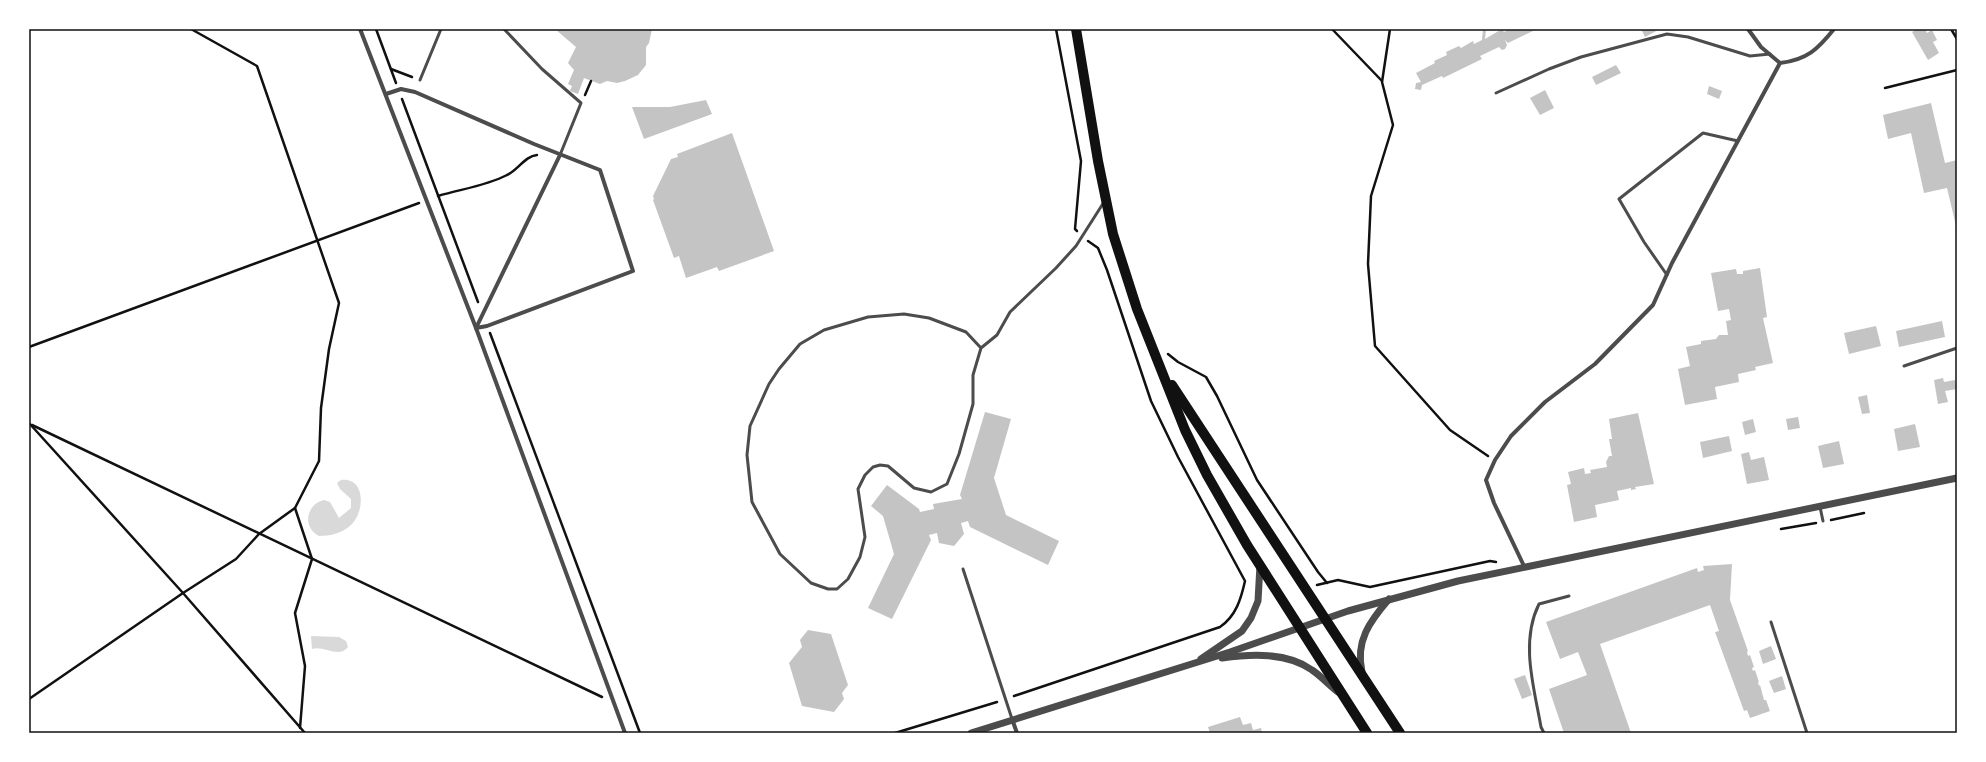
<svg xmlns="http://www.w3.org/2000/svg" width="1986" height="762" viewBox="0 0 1986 762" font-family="Merriweather,serif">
<rect width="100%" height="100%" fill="#fff"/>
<g fill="#d9d9d9">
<path d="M341 480C366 477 365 512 351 525 343 533 330 536 319 536 302 528 306 504 324 500L330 502 339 518 351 508V499L340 489 337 483Z"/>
<path d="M311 636 339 637 346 641 348 647C339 659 323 645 312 649Z"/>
</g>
<g fill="#c4c4c4">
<polygon points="555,29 652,29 649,43 646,47 646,65 638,75 625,81 617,83 607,81 600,84 584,78 578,94 570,91 572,86 568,84 574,70 568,63 576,47"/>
<polygon points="1483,29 1486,29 1485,39 1502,29 1504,32 1510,29 1537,29 1508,43 1505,40 1507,45 1505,49 1502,50 1499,47 1480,56 1482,59 1443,78 1442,76 1422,85 1421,90 1415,89 1416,83 1421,82 1416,73 1435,63 1434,61 1447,55 1446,52 1459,46 1461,48 1473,41 1474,44 1482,40"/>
<polygon points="1641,29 1660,29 1645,37"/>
<polygon points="1917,29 1925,29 1927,33 1932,30 1937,40 1933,42 1939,53 1928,60 1912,32"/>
<polygon points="1616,65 1621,73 1596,85 1592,77"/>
<polygon points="1709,86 1722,91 1719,99 1707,94"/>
<polygon points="1545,90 1554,108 1540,115 1530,98"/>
<polygon points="706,100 712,114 644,139 632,107 670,107"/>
<polygon points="1931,103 1945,163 1957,160 1957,230 1947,188 1924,193 1911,133 1888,139 1883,115"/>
<polygon points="732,133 774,251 719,271 717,267 686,278 679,256 674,258 653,200 654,199 653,196 671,159 678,157 677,154"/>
<polygon points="1760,268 1767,317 1763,318 1773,363 1755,367 1756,370 1738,374 1739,382 1715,387 1717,399 1685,405 1678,369 1690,366 1686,347 1701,344 1701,341 1716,339 1719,335 1728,335 1726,321 1731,320 1729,309 1718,311 1711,273 1736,269 1737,274 1743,274 1743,271"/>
<polygon points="1942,321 1945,337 1899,347 1896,331"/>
<polygon points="1876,326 1881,346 1849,354 1844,333"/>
<polygon points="1943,378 1944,382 1955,380 1957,389 1945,391 1948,402 1938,404 1934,380"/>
<polygon points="1867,395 1870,413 1862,414 1858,397"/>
<polygon points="985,412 1011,419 994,478 1006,515 1059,541 1048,565 970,527 968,521 961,523 964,534 954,546 939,543 937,533 929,535 931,540 892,619 868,608 894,554 883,516 871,506 887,485 919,509 920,512 934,509 933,504 962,499 960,495"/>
<polygon points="1638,413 1654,484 1635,487 1636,489 1631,490 1631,488 1617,491 1619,500 1595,505 1597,517 1574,522 1567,485 1571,484 1568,472 1584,468 1585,474 1591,473 1590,470 1607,467 1606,462 1609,456 1612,456 1609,439 1612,439 1609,419"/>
<polygon points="1798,417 1800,428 1788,430 1786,419"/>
<polygon points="1753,419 1756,432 1745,435 1742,422"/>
<polygon points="1915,424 1920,447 1898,451 1894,429"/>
<polygon points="1729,436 1732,451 1703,458 1700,442"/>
<polygon points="1839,441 1844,464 1823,468 1818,446"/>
<polygon points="1749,452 1751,460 1764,457 1769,480 1747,484 1741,454"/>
<polygon points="1732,564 1730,600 1748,651 1747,652 1748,656 1750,655 1754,667 1752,668 1753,671 1755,670 1759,682 1758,682 1759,686 1760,685 1764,700 1766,700 1770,711 1750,718 1747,710 1744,711 1715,632 1719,631 1710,605 1600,644 1631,733 1564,733 1549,689 1587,675 1578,652 1560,659 1546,622 1697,568 1698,572 1704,570 1703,566"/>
<polygon points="808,630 831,634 848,685 842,693 844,699 834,712 802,706 789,663 802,647 800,640"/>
<polygon points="1771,646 1776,659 1763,664 1759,651"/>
<polygon points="1525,675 1532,695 1522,699 1514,679"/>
<polygon points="1782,676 1786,689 1774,693 1769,681"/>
<polygon points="1240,717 1243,725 1251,723 1253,730 1261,728 1262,733 1210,733 1208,727"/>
</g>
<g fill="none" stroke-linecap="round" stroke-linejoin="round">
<g stroke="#111" stroke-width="2.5">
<polyline points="191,29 257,66 339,303 329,349 321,408 319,461 295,508 312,559 295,613 305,666 300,728"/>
<polyline points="376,29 396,83"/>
<polyline points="1056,29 1081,161 1075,229 1077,231"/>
<polyline points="1332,29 1382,81"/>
<polyline points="1390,29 1382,82 1393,125 1371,196 1368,264 1375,346 1450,430 1488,456"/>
<polyline points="1951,29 1957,39"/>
<polyline points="391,69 412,77"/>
<polyline points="1885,88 1957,70"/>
<polyline points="585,95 591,81"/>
<polyline points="402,99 478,302"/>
<path d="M438 196C461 189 486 186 507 175 518 170 525 156 537 155"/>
<polyline points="490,333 640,733"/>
<polyline points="29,347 419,203"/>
<polyline points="1168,354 1178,362 1206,377 1217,396 1257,480 1318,572 1327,583"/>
<polyline points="29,423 183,593 305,733"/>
<polyline points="32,425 602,697"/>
<polyline points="1831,520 1864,513"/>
<polyline points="1781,529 1816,523"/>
<polyline points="1317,585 1338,580 1370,587 1490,561 1496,562"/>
<path d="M1014 696 1220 627C1236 616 1241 599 1245 581L1178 457 1151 401 1107 270 1098 248 1088 241"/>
<polyline points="29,699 183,593 236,559 259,534 295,508 281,518"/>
<polyline points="895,733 997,702"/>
</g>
<g stroke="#4c4c4c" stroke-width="3">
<polyline points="504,29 542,69 581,103 560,155"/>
<polyline points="420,80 441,29"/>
<polyline points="1496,93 1549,69 1581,57 1667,34 1688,37 1750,56 1770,54"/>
<polyline points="1667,275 1644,242 1619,199 1703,133 1738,141"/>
<polyline points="981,348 973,375 973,404 959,454 947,484 931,492 914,488 888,466 880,465 873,467 865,475 858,489 865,537 860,557 848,579 837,589 828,589 811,583 780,554 752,502 747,455 750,426 769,384 779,369 800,344 824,330 868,317 904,314 929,318 966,332 981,348 997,335 1010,312 1056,268 1076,246 1104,202"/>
<polyline points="1904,366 1957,348"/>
<polyline points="1820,507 1823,521"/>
<polyline points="963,569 1012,719"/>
<polyline points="1771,622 1807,733"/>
<path d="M1544 733 1541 727C1534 687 1520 642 1539 604L1569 596"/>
</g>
<g stroke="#4c4c4c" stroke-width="4">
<polyline points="360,29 476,328 625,733"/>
<polyline points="1748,29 1761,47 1780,63"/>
<polyline points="386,94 401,89 415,92 534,144 600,170 633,271 487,326 476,328"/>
<polyline points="476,328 560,155"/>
<path d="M1524 566 1494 503 1486 480 1495 460 1511 436 1545 402 1595 364 1653 305 1672 263 1780 63C1807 60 1818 49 1834 29"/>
<polyline points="1012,719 1017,733"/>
</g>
<g stroke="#4c4c4c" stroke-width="7">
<path d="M1222 658C1251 654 1287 652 1312 670 1321 676 1329 685 1338 692"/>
<polyline points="1201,659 1242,631 1251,618 1258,601 1260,565"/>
<path d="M1362 672C1355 641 1370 621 1389 599"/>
<polyline points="971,733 1230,652 1348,611 1458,581 1957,478"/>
</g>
<g stroke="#111" stroke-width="10">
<polyline points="1076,29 1098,161 1113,234 1137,309 1185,430 1207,475 1247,545 1367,733"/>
<polyline points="1172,385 1400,733"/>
</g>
</g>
<rect width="1986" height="762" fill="none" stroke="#ffffff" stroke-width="60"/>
<rect x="30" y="30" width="1926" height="702" fill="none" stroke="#111" stroke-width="1.5"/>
</svg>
